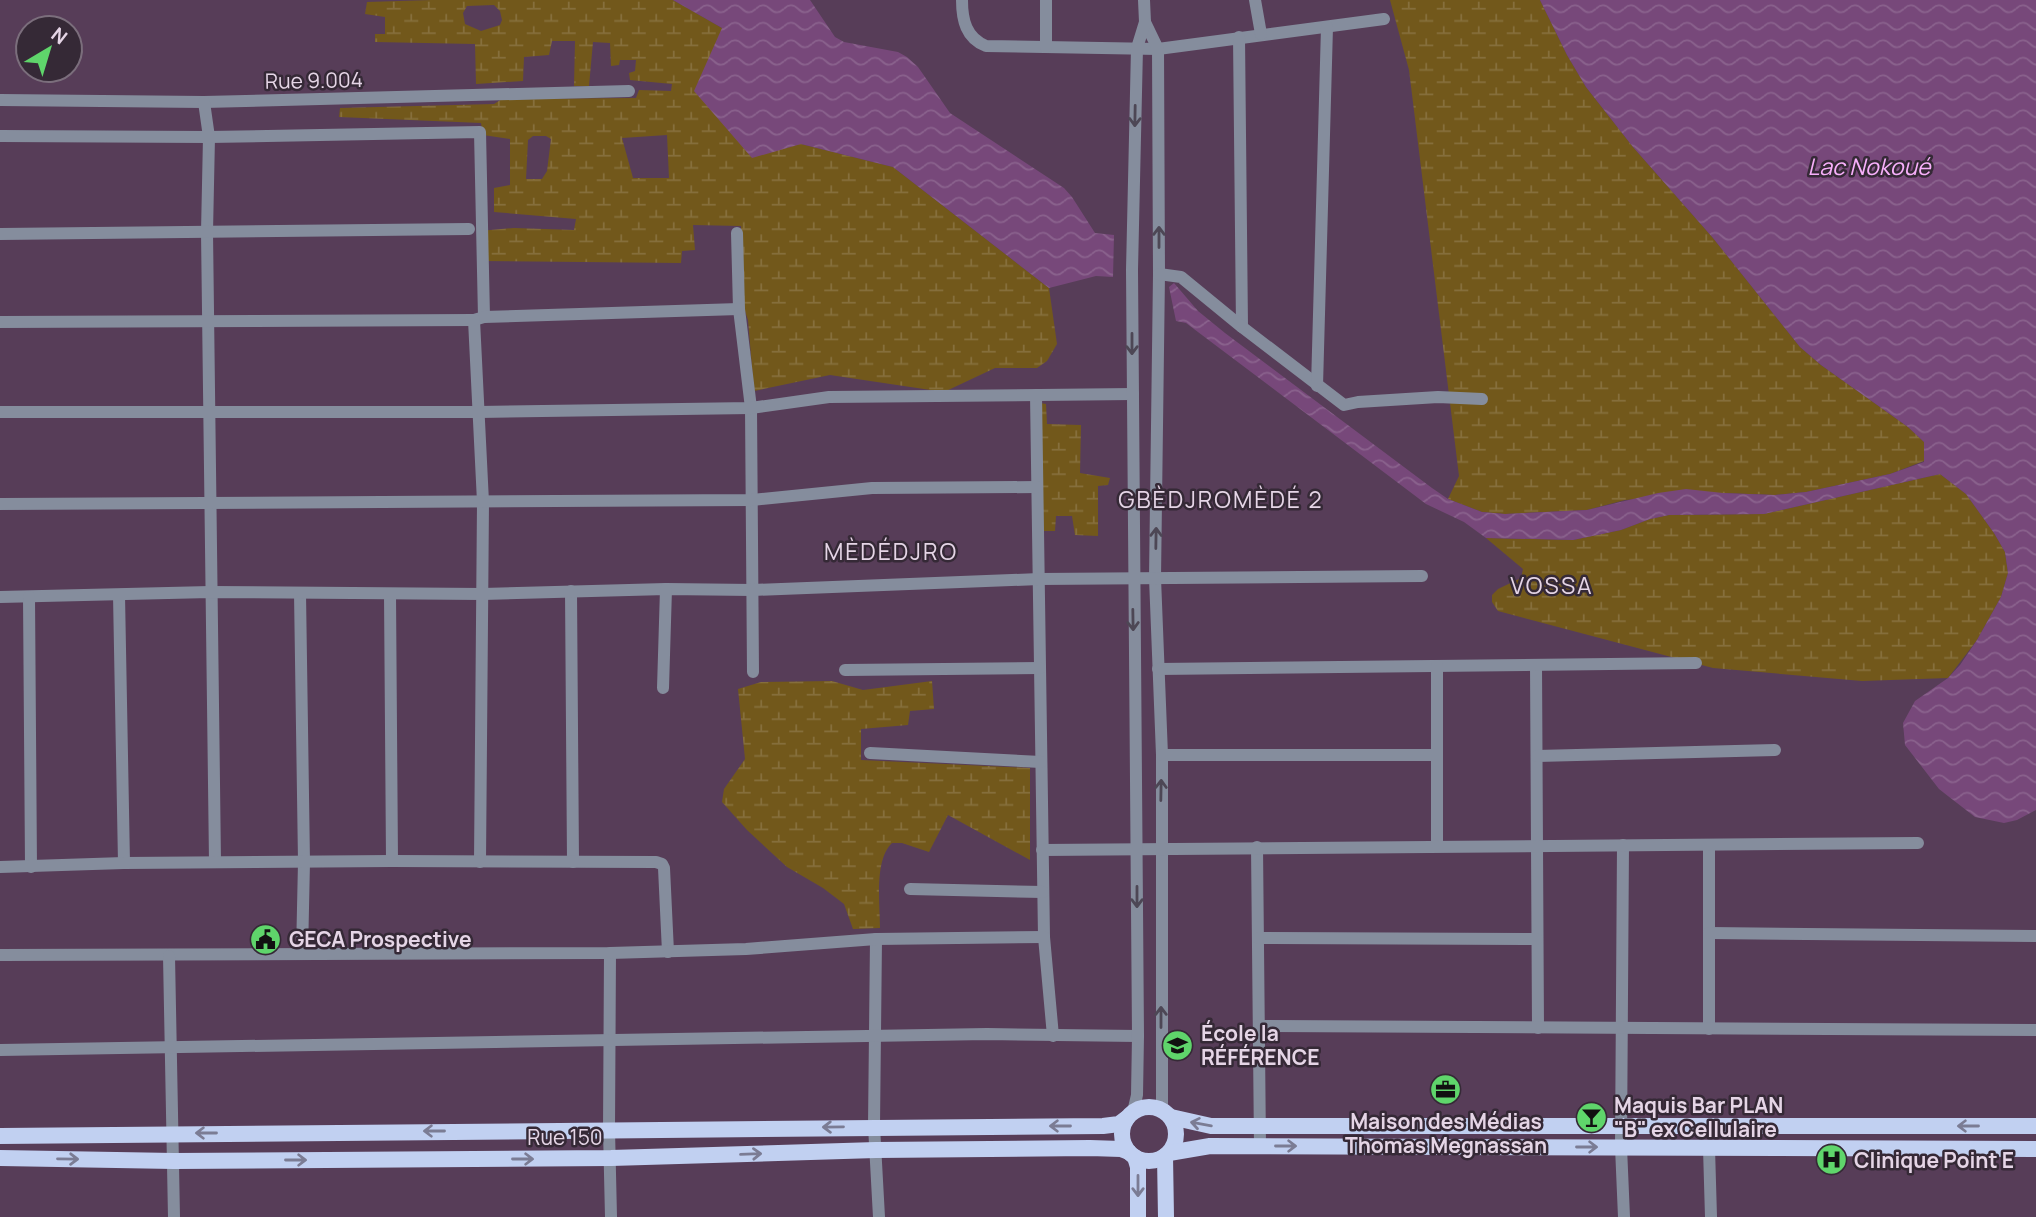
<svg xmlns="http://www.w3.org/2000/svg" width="2036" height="1217" viewBox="0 0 2036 1217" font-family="Manrope,sans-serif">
<defs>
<pattern id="wetland-marsh" width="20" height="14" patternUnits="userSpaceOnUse" patternTransform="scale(1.75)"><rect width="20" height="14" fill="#72581b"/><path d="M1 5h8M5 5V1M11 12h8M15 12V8" fill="none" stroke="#866f3c"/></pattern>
<pattern id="water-waves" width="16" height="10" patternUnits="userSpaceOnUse" patternTransform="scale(1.75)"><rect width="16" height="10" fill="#77487a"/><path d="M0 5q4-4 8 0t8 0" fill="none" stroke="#8a628d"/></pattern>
</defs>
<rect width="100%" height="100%" fill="#573d58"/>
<g fill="url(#wetland-marsh)" fill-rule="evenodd">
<path d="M431 0H673L722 28 801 144 893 167 1049 288 1057 344 1047 361 1037 368H995L944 392 830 375 754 391 748 320 744 308 741 226 693 225 695 250 682 251 681 263 481 261 479 231 514 228 574 230 576 219 494 212V188L510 185V139L483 135 481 123 339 117 340 108 494 104 502 99 636 98 639 90 671 91 672 84 630 80 629 73 635 71 636 60H620L619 65 611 66 610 43 593 42 589 86H574L575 41H552L549 55 524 57 523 81 476 84 475 44 375 42V34H385V17L365 14 367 2ZM494 5 500 11 502 20 500 25 481 31 465 24 463 13 467 6ZM667 135 669 178H633L622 138ZM533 136H546L551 139 547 171 542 179H526L528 140Z"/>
<polygon points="1390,0 1540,0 1567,55 1586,87 1633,147 1713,238 1800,347 1821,365 1908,427 1924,442 1924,461 1890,474 1806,492 1775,495 1723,493 1625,500 1587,510 1505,514 1482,512 1448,499 1459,476 1409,70"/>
<polygon points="1040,403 1046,404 1047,424 1081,425 1080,473 1110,478 1108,485 1098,486 1098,536 1075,535 1072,516 1056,516 1055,531 1041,531"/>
<polygon points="1940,474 1966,494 1994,533 2005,552 2008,573 2001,597 1977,640 1948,678 1862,681 1713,668 1498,611 1492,602 1492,595 1498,589 1521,578 1523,569 1486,538 1573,540 1621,530 1650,519 1669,515 1764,514"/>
<path d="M832 681 863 690 932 681 934 709 910 711 908 725 861 729V760L1030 768V860L948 815 929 852 902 843H892C874 860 880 904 880 928L853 929 844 904 823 888 787 867 747 830 722 802 724 789 745 759 738 689 761 682Z"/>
</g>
<g fill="url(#water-waves)">
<polygon points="673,0 810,0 835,37 844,42 898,52 907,57 918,67 950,113 1064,188 1072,197 1095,233 1114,235 1113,277 1096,276 1049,288 893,167 801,144 752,158 694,91 722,28"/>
<polygon points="1540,0 2036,0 2036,810 2017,820 2004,823 1975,817 1939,789 1905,745 1903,723 1915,701 1948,678 1960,665 1977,640 2001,597 2008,573 2005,552 1994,533 1966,494 1940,474 1764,514 1669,515 1650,519 1621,530 1573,540 1486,538 1464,522 1426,504 1186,323 1176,321 1169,287 1174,283 1198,311 1225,333 1432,488 1448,499 1482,512 1505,514 1587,510 1658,493 1686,489 1723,493 1775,495 1806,492 1890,474 1924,462 1924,442 1908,427 1821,365 1800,347 1713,238 1633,147 1586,87 1567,55"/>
</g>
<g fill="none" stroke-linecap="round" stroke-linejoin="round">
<g stroke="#858d9d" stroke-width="12">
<path d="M962 0C962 20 966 38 986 46L1158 49 1384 19"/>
<polyline points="1046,0 1046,47"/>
<polyline points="1255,0 1261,34"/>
<polyline points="1145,22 1158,49 1159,274 1155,578 1162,755 1162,1110"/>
<polyline points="1239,37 1242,327"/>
<polyline points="0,100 204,102 629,91"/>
<polyline points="204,102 209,137 207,232 215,862"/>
<polyline points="0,136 209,137 480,132 484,317 474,320 483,502 480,862"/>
<polyline points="737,233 739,309 751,408 753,672"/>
<polyline points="0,234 469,229"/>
<polyline points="1159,274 1181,277 1242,327 1344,405 1358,402 1438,397 1482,399"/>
<polyline points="484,317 739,309"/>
<polyline points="0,322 474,320"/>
<polyline points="1317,386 1327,27"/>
<polyline points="1036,395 1044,937 1053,1036"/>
<polyline points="0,412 479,412 751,408 829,397 1133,394"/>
<polyline points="0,504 752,500 872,488 1037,487"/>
<polyline points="571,591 573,862"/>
<polyline points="300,593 304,862 302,954"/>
<polyline points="390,594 392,861"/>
<polyline points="119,595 124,863"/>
<polyline points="0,597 210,592 483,594 666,589 753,590 1039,579 1422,576"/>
<polyline points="29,597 31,867"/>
<polyline points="1536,665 1538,1028"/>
<polyline points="1158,669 1696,663"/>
<polyline points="845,670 1040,668"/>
<polyline points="663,688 666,589"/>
<polyline points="870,753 1041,762"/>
<polyline points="1162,755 1437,755"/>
<polyline points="1537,756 1775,750"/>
<polyline points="1623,845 1621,1147 1624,1217"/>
<polyline points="1709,845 1709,1029"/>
<polyline points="1437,846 1437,666"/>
<polyline points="1257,847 1260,1146"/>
<polyline points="1042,850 1918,843"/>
<polyline points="0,867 124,863 392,861 656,862 662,864 664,868 668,952"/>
<polyline points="910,889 1043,892"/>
<polyline points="1709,933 2036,936"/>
<polyline points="1258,938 1537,939"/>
<polyline points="876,939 874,1126 879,1217"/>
<polyline points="610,953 609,1130 611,1217"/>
<polyline points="0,955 610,953 746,949 876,939 1044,937"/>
<polyline points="169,956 174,1217"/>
<polyline points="1259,1026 2036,1030"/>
<polyline points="0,1050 987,1034 1138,1036"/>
<polyline points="1133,1112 1137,1095 1138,1036 1132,270 1137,48 1145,22 1144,0"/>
<polyline points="1709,1148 1711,1217"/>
</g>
<g stroke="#c1d0f1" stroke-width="16">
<circle cx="1149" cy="1134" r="27"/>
<polyline points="1171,1117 1211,1126 2036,1126"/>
<polyline points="0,1136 1103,1126 1119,1124 1127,1118"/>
<polyline points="1169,1153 1210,1146 2036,1149"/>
<polyline points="1165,1156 1166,1217"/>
<polyline points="1135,1157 1138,1167 1138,1217"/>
<polyline points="0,1158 174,1161 611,1158 876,1150 1090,1148 1121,1149 1129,1152"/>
</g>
</g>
<defs><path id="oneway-shaft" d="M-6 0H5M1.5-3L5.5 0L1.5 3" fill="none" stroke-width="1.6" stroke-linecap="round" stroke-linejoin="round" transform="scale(1.75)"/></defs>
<g stroke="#4d4755">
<use href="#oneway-shaft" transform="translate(1135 116) rotate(91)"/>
<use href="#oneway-shaft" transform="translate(1159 237) rotate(-90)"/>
<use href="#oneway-shaft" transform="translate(1132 344) rotate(90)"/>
<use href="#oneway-shaft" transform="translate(1156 538) rotate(-89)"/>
<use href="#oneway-shaft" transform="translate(1133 620) rotate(89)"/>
<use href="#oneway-shaft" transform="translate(1161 790) rotate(-89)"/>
<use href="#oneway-shaft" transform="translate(1137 897) rotate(90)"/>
<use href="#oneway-shaft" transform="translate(1161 1017) rotate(-90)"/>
</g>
<g stroke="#7b7c94">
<use href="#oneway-shaft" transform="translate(1201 1124) rotate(-170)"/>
<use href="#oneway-shaft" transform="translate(1060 1126) rotate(180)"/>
<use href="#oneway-shaft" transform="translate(1968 1126) rotate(180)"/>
<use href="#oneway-shaft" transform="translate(833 1127) rotate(179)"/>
<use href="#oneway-shaft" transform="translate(434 1131) rotate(180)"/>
<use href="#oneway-shaft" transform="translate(206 1133) rotate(180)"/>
<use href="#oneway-shaft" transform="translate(1286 1146)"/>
<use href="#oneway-shaft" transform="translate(1587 1147)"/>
<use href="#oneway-shaft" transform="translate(751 1154) rotate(-2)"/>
<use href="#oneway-shaft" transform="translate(68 1159) rotate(1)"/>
<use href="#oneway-shaft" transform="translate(523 1159)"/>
<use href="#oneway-shaft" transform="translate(296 1160)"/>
<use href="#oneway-shaft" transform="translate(1138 1186) rotate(90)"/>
</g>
<defs>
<symbol id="civic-disc" viewBox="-11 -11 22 22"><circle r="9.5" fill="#5fd56b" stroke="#352936"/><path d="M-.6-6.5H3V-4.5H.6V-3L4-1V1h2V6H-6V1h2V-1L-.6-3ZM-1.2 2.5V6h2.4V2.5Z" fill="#111"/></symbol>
<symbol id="school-disc" viewBox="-11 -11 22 22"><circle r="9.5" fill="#5fd56b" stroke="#352936"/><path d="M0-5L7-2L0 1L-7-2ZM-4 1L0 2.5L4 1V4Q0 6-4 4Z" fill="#111"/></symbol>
<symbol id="office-disc" viewBox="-11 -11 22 22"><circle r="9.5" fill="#5fd56b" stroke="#352936"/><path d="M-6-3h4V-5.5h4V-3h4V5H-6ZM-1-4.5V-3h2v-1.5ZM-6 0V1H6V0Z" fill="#111"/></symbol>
<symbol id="bar-disc" viewBox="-11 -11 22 22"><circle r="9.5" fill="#5fd56b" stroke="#352936"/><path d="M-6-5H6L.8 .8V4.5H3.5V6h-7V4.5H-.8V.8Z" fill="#111"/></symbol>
<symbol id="hospital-disc" viewBox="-11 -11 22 22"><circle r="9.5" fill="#5fd56b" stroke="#352936"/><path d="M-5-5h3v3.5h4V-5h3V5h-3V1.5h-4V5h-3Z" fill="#111"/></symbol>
</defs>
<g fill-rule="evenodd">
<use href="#civic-disc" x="248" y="922" width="35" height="35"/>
<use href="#school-disc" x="1160" y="1028" width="35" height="35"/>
<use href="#office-disc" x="1428" y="1072" width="35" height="35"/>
<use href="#bar-disc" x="1574" y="1100" width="35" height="35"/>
<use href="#hospital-disc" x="1814" y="1142" width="35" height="35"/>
</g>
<g text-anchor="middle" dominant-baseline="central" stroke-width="5" stroke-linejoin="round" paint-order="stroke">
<g font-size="21" fill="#e5d5e6" stroke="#352936">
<text transform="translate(314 80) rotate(-1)">Rue 9.004</text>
<text x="565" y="1137">Rue 150</text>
</g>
<g font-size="21" font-weight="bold" fill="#e5d5e6" stroke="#352936" text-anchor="start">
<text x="289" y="939">GECA Prospective</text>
<text x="1201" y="1033">École la<tspan x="1201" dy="24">RÉFÉRENCE</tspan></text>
<text x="1614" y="1105">Maquis Bar PLAN<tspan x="1614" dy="24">"B" ex Cellulaire</tspan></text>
<text x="1446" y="1121" text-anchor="middle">Maison des Médias<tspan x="1446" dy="24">Thomas Megnassan</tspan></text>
<text x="1854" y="1160">Clinique Point E</text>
</g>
<g font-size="23" font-style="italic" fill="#f7affa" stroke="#352936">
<text x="1869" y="166">Lac Nokoué</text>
</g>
<g font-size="23" letter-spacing="2" fill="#e5d5e6" stroke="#352936">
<text x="1221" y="499">GBÈDJROMÈDÉ 2</text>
<text x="891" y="551">MÈDÉDJRO</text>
<text x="1552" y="585">VOSSA</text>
</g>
</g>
<g transform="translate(49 49) rotate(38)"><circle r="33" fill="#352936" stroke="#7b6e7c" stroke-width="2"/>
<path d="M0-5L12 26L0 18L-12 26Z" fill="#5fd56b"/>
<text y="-10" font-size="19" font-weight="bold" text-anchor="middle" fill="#e5d5e6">N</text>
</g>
</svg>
